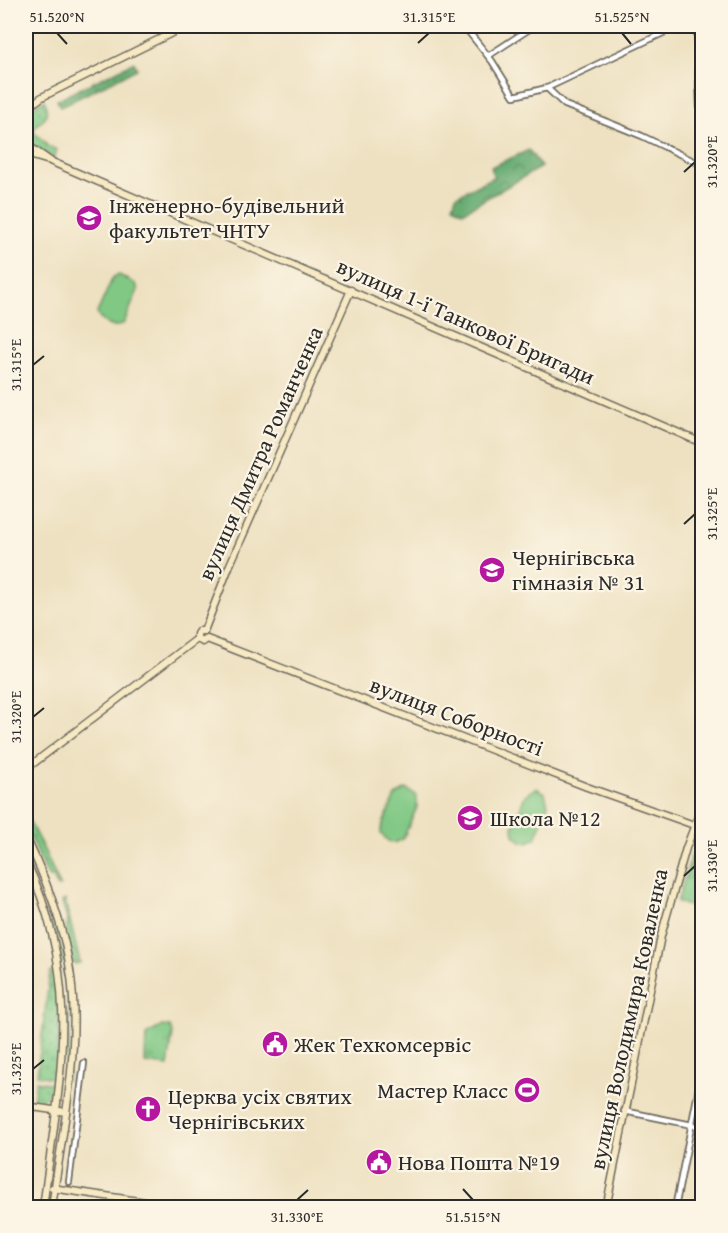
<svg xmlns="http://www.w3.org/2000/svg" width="728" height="1233" viewBox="0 0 728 1233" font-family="'Gentium Book Plus',serif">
<defs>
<pattern id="grass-dots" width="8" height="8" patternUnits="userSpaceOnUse" patternTransform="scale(1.5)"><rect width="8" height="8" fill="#80c884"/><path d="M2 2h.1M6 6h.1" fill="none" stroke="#69a36c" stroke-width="1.8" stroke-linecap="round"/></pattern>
<pattern id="forest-crowns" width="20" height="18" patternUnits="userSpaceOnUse" patternTransform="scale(1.5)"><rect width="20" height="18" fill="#68ac72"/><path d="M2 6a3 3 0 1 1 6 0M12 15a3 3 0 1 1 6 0" fill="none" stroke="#568c5e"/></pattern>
<pattern id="park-tufts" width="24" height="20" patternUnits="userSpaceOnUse" patternTransform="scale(1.5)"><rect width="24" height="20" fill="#80c884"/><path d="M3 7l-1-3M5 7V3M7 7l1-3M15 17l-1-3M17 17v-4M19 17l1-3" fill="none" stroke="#69a36c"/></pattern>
</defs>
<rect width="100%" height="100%" fill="#fcf5e5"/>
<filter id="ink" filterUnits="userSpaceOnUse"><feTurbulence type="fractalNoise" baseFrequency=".0167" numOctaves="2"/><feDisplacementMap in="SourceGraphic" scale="12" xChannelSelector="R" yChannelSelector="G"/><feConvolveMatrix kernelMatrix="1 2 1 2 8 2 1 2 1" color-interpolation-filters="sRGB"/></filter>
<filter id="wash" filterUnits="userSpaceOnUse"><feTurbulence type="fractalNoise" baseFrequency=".008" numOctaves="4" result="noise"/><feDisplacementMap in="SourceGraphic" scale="24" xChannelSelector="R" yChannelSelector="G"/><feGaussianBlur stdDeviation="1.35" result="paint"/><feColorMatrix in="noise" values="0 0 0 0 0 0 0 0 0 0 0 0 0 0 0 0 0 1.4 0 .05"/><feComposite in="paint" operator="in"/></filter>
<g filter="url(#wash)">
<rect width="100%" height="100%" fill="#eee1c1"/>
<g fill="url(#grass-dots)" stroke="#567a58" stroke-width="1.5">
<path d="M44 100C49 110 47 120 37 124L33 132 45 142 47 146 57 150 54 158 33 147 26 139C26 116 22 112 44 100Z"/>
<polygon points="26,815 44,850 60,886 57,887 54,878 48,876 26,827"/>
<polygon points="26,845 47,896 65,963 62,963 47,904 26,851"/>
<polygon points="65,900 80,963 74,964 66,929 68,922 62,902"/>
<path d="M63 970H66C73 1005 71 1044 67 1080H64C67 1044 71 1006 63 970Z"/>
<polygon points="55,971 60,1029 55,1079 37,1075 50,972"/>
<path d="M36 1081 55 1084C51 1094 44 1101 33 1101Z"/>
</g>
<g fill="url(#forest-crowns)" stroke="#4a6c4e" stroke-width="1.5">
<polygon points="134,62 137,69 60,107 57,100"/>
<polygon points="529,150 541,167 463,212 453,206 456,196 494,177 491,167"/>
</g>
<g fill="url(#park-tufts)" stroke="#567a58" stroke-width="1.5">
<polygon points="702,824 702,909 701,910 677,902"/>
<polygon points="162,1026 170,1027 173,1033 168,1066 145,1063 146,1035"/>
</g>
<g fill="#80c884" stroke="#567a58" stroke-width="1.5">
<path d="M119 275 136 284 138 290 124 323C113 331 102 323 97 313L113 277Z"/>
<polygon points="536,788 545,793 548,805 536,838 528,842 522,842 514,835 513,828 525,795"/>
<polygon points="406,789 416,795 417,807 403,839 394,843 389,842 381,834 381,828 395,796"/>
</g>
</g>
<g filter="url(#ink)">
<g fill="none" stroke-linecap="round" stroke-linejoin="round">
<defs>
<g id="street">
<polyline points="464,26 492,61 514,96 547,88 565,105 642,136 702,165"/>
<polyline points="697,26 702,164"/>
<polyline points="488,56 534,26"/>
<polyline points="547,88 678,26"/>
<polyline points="624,1111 702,1127"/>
<polyline points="69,1182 84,1063"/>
<polyline points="675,1208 702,1072"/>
</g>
<g id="secondary">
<polyline points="26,109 42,97 186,26"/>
<polyline points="26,144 50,161 702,443"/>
<polyline points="26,154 46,160"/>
<polyline points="204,631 229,567 351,290"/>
<polyline points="197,639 203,642 207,639 587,787 694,825"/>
<polyline points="26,769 197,639 197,634 199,631 204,631"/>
<path d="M26 837C50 887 70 942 73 998 77 1069 61 1138 52 1208"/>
<path d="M26 861C84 982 59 1082 43 1208"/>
<polyline points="26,1106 66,1112"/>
<polyline points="52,1188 185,1208"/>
<polyline points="606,1208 661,936 686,848 702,806"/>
</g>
</defs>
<use href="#street" stroke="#6f6b60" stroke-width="8"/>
<use href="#secondary" stroke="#6f6b60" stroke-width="9"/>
<use href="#street" stroke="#fff" stroke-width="4.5"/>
<use href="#secondary" stroke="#f6e9c3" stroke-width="6"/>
</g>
</g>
<path fill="none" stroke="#2b2b2b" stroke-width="2" d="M57 33 67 44M622 33 631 44M418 43 429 33M684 172 695 162M33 365 44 356M684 524 695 514M33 717 44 708M684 876 695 866M33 1069 44 1060M463 1189 473 1200M297 1200 308 1190"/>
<defs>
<symbol id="university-disc" viewBox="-11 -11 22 22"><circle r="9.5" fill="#b5179e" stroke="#fcf5e5"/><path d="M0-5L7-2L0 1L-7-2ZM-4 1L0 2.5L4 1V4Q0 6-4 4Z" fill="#fff"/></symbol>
<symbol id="school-disc" viewBox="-11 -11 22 22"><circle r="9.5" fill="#b5179e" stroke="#fcf5e5"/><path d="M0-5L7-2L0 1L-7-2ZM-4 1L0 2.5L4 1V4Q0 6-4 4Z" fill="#fff"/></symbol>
<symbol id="civic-disc" viewBox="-11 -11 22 22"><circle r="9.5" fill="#b5179e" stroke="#fcf5e5"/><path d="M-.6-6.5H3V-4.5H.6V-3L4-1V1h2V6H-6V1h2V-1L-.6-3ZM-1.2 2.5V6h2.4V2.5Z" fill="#fff"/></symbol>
<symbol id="stadium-disc" viewBox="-11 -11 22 22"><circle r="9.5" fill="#b5179e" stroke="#fcf5e5"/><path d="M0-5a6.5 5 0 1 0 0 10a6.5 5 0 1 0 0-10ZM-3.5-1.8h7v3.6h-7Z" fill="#fff"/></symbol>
<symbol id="church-disc" viewBox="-11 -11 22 22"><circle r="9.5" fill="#b5179e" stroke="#fcf5e5"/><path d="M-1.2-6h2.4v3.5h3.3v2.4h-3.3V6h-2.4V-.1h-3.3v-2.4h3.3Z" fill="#fff"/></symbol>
</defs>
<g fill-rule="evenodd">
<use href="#university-disc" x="74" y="203" width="30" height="30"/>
<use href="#school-disc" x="477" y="555" width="30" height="30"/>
<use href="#school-disc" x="455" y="803" width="30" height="30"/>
<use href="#civic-disc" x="260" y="1029" width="30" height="30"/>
<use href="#stadium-disc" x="512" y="1075" width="30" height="30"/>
<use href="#church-disc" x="133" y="1094" width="30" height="30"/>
<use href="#civic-disc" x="364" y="1147" width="30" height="30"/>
</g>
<g text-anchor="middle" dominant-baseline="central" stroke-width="4.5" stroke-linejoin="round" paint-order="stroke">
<g font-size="22" fill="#2b2b2b" stroke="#fcf5e5" text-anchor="start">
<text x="109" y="205">Інженерно-будівельний<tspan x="109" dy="25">факультет ЧНТУ</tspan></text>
<text x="512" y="557">Чернігівська<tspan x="512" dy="25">гімназія № 31</tspan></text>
<text x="490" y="818">Школа №12</text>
<text x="294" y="1044">Жек Техкомсервіс</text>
<text x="508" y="1090" text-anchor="end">Мастер Класс</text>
<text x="168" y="1096">Церква усіх святих<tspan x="168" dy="25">Чернігівських</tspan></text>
<text x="398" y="1162">Нова Пошта №19</text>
</g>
<g font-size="22" fill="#2b2b2b" stroke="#fcf5e5">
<text transform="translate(466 321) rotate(24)">вулиця 1-ї Танкової Бригади</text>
<text transform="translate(260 453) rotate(-66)">вулиця Дмитра Романченка</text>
<text transform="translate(457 716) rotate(21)">вулиця Соборності</text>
<text transform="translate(628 1019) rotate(-78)">вулиця Володимира Коваленка</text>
</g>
</g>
<rect width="728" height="1233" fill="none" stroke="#fcf5e5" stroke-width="66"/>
<rect x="33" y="33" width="662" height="1167" fill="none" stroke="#2b2b2b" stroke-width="2"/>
<g font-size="15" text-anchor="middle" fill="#2b2b2b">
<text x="57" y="22">51.520°N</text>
<text x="429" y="22">31.315°E</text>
<text x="622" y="22">51.525°N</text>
<text transform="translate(712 162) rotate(-90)" y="5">31.320°E</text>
<text transform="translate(16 365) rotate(-90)" y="5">31.315°E</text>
<text transform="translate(712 514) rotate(-90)" y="5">31.325°E</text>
<text transform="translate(16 717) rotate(-90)" y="5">31.320°E</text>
<text transform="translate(712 866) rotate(-90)" y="5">31.330°E</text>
<text transform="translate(16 1069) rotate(-90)" y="5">31.325°E</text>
<text x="297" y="1222">31.330°E</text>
<text x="473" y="1222">51.515°N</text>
</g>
</svg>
